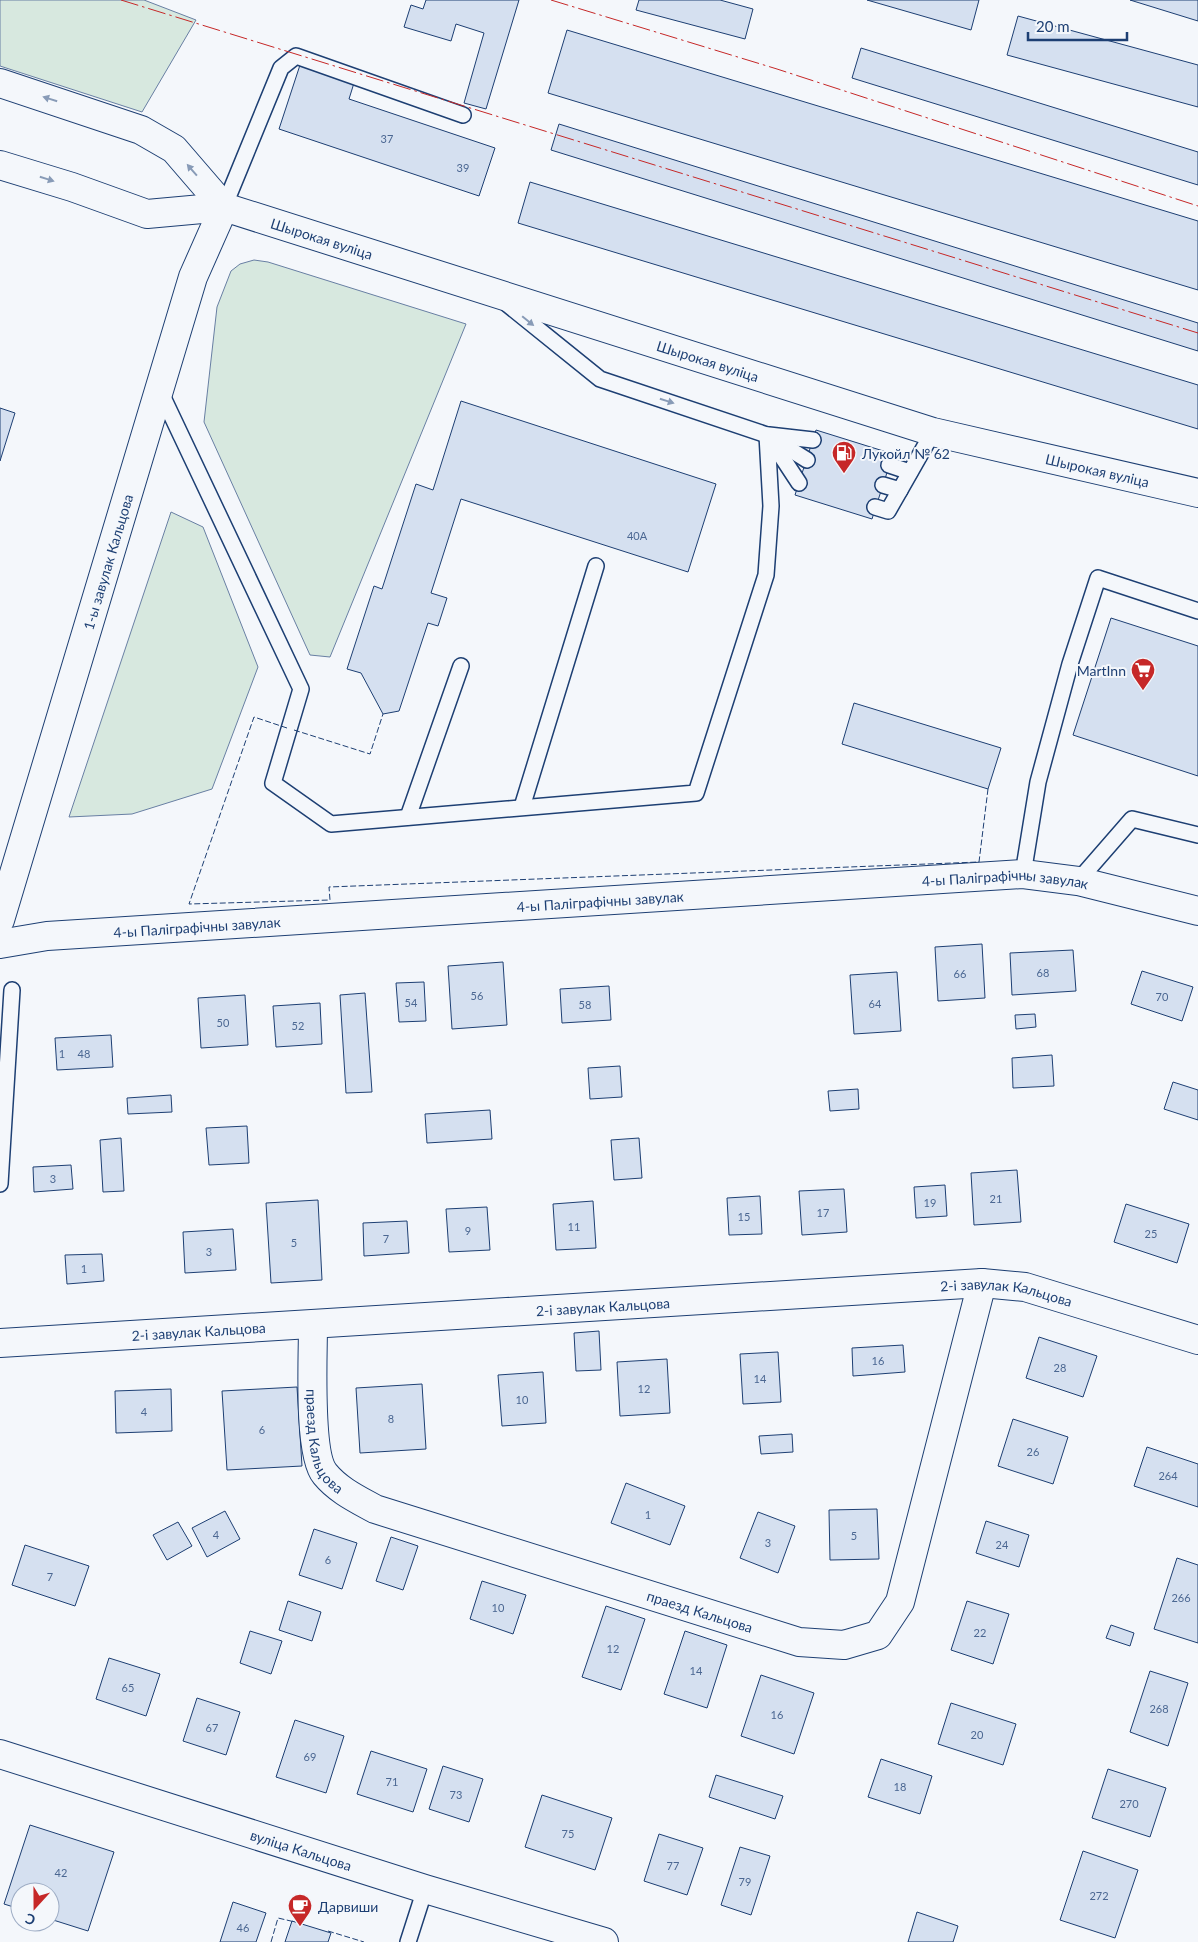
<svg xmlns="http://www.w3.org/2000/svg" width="1198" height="1942" viewBox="0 0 1198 1942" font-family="Lato,sans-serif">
<rect width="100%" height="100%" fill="#f4f7fb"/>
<g fill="#d7e8df" stroke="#687fa3">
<polygon points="0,0 144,0 196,20 142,112 0,66"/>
<polygon points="254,260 268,262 466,324 330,657 310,655 204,422 217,307 231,271 240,264"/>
<polygon points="171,512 203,527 258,667 212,789 132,814 69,817"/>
</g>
<g fill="#d5e0f0" stroke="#1d3f73">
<polygon points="426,0 519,0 486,109 464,103 484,33 456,24 451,41 404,27 411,5 423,9"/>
<polygon points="639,0 720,0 753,9 745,39 636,10"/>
<polygon points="867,0 979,0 971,30"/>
<polygon points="1130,0 1198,0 1198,21"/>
<polygon points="1018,16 1198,65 1198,107 1007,55"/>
<polygon points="567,30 1198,221 1198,290 548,93"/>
<polygon points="861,48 1198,152 1198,185 852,78"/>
<polygon points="300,65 354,83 349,99 495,148 479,196 279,129"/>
<polygon points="559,124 1198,323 1198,351 551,150"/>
<polygon points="530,182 1198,385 1198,429 518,223"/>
<polygon points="461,401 716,484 688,572 461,499 431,593 447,598 438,626 428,623 399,711 383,714 361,673 347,669 374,586 382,589 416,484 433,490"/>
<polygon points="0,408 15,413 0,461"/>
<polygon points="816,430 893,454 872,519 795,495"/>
<polygon points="1111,618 1198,646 1198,776 1073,735"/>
<polygon points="854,703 1001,748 988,789 842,744"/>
<polygon points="982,944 985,998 938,1001 935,947"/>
<polygon points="1073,950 1076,991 1012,995 1010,953"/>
<polygon points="503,962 507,1025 452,1029 448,966"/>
<polygon points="1142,971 1193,987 1182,1021 1131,1004"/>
<polygon points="897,972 901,1031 854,1034 850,975"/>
<polygon points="424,982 426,1021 399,1022 396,983"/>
<polygon points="609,986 611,1020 562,1023 560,989"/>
<polygon points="365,993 372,1092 346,1093 340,995"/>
<polygon points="245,995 248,1045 201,1048 198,998"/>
<polygon points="320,1003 322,1044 276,1047 273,1006"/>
<polygon points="1035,1014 1036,1027 1016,1029 1015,1015"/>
<polygon points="111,1035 113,1067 57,1070 55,1038"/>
<polygon points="1052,1055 1054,1086 1013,1088 1012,1058"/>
<polygon points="620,1066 622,1097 590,1099 588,1068"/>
<polygon points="1173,1082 1198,1090 1198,1120 1164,1109"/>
<polygon points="858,1089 859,1109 830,1111 828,1091"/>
<polygon points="171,1095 172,1112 128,1114 127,1098"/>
<polygon points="490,1110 492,1139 427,1143 425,1114"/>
<polygon points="247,1126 249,1163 209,1165 206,1128"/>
<polygon points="121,1138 124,1191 103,1192 100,1140"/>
<polygon points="639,1138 642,1178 614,1180 611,1140"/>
<polygon points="71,1165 73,1189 34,1192 33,1167"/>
<polygon points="1017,1170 1021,1222 974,1225 971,1173"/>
<polygon points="945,1185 947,1216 916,1218 914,1187"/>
<polygon points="844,1189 847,1232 802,1235 799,1191"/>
<polygon points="760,1196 762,1234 729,1235 727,1198"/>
<polygon points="318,1200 322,1280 271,1283 266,1203"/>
<polygon points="593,1201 596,1248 556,1250 553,1204"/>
<polygon points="1126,1204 1189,1224 1177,1263 1114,1242"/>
<polygon points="487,1207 490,1250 449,1252 446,1209"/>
<polygon points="407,1221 409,1253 364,1256 363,1223"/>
<polygon points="233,1229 236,1270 185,1273 183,1232"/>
<polygon points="102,1254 104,1281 67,1284 65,1255"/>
<polygon points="599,1331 601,1370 576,1371 574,1333"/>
<polygon points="1039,1337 1097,1356 1083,1397 1026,1378"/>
<polygon points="903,1345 905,1372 853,1376 852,1348"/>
<polygon points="778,1352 781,1402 743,1404 740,1354"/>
<polygon points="667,1359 670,1413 620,1416 617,1362"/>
<polygon points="543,1372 546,1423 502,1426 498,1375"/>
<polygon points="422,1384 426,1449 360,1453 356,1388"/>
<polygon points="297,1387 302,1466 227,1470 222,1391"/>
<polygon points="171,1389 172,1431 116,1433 115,1391"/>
<polygon points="1013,1419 1068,1437 1053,1484 998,1466"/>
<polygon points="792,1434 793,1452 761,1454 759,1436"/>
<polygon points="1147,1447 1198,1464 1198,1507 1134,1486"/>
<polygon points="626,1483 685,1506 670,1545 611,1523"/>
<polygon points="877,1509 879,1559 830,1560 829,1510"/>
<polygon points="225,1511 240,1539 207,1557 192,1528"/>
<polygon points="758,1512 795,1526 778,1573 740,1558"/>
<polygon points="986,1521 1029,1535 1019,1567 976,1553"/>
<polygon points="178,1522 192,1546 167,1560 153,1535"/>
<polygon points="314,1529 357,1543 342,1589 299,1575"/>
<polygon points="391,1537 418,1546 403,1590 376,1581"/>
<polygon points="25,1545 89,1566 75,1606 12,1585"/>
<polygon points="1177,1558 1198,1565 1198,1643 1154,1629"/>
<polygon points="482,1581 526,1595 513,1634 470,1619"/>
<polygon points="288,1601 321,1612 312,1641 279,1630"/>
<polygon points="967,1601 1009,1614 993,1664 951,1650"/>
<polygon points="606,1606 645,1619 621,1690 582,1677"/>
<polygon points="1111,1625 1134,1633 1130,1646 1106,1638"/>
<polygon points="250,1631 282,1641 271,1674 240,1663"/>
<polygon points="685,1631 727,1645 707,1708 664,1694"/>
<polygon points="109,1658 160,1674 146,1716 96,1699"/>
<polygon points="1150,1671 1188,1683 1168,1746 1130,1732"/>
<polygon points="761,1675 814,1693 794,1754 741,1736"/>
<polygon points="197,1698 240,1712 226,1755 183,1741"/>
<polygon points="951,1703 1016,1724 1003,1765 938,1744"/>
<polygon points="295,1720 344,1736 326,1793 276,1777"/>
<polygon points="371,1751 427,1769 413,1812 357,1794"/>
<polygon points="881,1759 932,1776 920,1814 868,1797"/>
<polygon points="443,1766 483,1779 469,1822 429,1809"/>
<polygon points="1108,1769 1166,1788 1150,1837 1092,1818"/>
<polygon points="716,1775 783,1796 775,1819 709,1797"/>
<polygon points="542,1795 612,1818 595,1870 525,1847"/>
<polygon points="30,1825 114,1852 88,1931 50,1919 50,1892 20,1892 20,1909 4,1904"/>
<polygon points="659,1834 703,1848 687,1895 644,1881"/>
<polygon points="740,1847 770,1856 751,1915 721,1905"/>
<polygon points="1083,1851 1138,1870 1115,1938 1060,1920"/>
<polygon points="233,1902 266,1913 256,1942 220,1942"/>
<polygon points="917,1912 958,1926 953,1942 908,1942"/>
<polygon points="292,1921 331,1933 328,1942 285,1942"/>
</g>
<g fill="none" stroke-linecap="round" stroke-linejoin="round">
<defs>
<g id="service">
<polyline points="224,207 281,68 296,56 463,115"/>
<polyline points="507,304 600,379 767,435 807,460"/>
<polyline points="160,391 301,689 273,783 331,824 696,793 766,575 771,506 767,435"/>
<polyline points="769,435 813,440"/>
<polyline points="772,442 799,483"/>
<polyline points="889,465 910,472"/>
<polyline points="883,485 900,490 933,432"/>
<polyline points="875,507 888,511 900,490"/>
<polyline points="522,807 596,566"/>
<polyline points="408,817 461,666"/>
<polyline points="1023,874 1038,782 1070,664 1098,578 1198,611"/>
<polyline points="1078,881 1132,819 1198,835"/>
<polyline points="0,1184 12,990"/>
<polyline points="408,1942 425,1889"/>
</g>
<g id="minor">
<path id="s1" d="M0 944 47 936 1023 874 1078 881 1198 911"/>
<path id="s2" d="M313 1326C313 1356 308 1454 325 1474 338 1490 357 1499 375 1509L799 1642 844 1645 878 1635 900 1602 982 1283"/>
<path id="s3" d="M0 1343 982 1283 1025 1287 1198 1340"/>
</g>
<g id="tertiary">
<path id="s4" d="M0 920 193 277 224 207"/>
</g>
<g id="secondary">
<polyline points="0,83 141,130 174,149 224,207"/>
<path id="s5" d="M0 165 72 187 147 214 224 207 933 432 1198 493"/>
<path id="s6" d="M0 1754 425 1889 604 1942"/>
</g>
</defs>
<use href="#service" stroke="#1d3f73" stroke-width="18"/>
<use href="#minor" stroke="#1d3f73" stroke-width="30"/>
<use href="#tertiary" stroke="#1d3f73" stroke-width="30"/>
<use href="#secondary" stroke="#1d3f73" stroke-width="30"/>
<use href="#service" stroke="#f4f7fb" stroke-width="15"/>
<use href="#minor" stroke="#f4f7fb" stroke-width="28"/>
<use href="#tertiary" stroke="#f4f7fb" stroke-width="28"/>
<use href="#secondary" stroke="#f4f7fb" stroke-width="28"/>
<g stroke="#1d3f73" stroke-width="1" stroke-dasharray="6 2.5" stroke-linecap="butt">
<polyline points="287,728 254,717 189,904 330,900 329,887 979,862 988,789"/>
<polyline points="294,730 370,754 383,714"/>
<polyline points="328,1931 364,1942"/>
<polyline points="271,1942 278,1918 295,1922"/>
</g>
<g stroke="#c62828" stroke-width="1" stroke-dasharray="18 4 2.5 4" stroke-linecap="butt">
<polyline points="121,0 1198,333"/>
<polyline points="551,0 777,69 1198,206"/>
</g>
</g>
<defs><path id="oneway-solid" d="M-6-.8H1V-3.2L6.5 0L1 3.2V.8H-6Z" transform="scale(1.25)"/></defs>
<g fill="#889bb7">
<use href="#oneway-solid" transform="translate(50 99) rotate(-163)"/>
<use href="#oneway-solid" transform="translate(192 170) rotate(-131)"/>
<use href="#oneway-solid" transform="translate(47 179) rotate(17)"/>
<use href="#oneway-solid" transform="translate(528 321) rotate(39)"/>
<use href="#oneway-solid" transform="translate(667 401) rotate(18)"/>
</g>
<defs>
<symbol id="fuel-pin" viewBox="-11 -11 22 30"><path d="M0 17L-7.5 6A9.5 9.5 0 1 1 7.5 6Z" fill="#c62828" stroke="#f4f7fb"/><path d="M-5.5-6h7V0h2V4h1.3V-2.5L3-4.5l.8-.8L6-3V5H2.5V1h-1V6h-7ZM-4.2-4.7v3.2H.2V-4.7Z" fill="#fff"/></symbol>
<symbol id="supermarket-pin" viewBox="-11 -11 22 30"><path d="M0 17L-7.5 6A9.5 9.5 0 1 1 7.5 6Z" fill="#c62828" stroke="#f4f7fb"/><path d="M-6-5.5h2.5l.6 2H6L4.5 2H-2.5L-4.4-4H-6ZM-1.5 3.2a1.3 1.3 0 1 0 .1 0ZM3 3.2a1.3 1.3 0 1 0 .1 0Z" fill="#fff"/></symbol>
<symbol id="cafe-pin" viewBox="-11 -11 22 30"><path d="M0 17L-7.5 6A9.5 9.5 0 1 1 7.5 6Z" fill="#c62828" stroke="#f4f7fb"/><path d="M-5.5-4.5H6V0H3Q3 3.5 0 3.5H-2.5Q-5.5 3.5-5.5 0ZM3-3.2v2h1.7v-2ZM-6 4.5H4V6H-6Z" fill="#fff"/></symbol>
</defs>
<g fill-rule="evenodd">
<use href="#fuel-pin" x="830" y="439" width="28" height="38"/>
<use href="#supermarket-pin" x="1129" y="656" width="28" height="38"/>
<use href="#cafe-pin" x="286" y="1892" width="28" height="38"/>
</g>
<g text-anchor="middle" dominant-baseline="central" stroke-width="4" stroke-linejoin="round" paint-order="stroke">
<g font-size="11" fill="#4b6792">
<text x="387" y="138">37</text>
<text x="463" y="167">39</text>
<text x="637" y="535">40А</text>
<text x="1043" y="972">68</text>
<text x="960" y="973">66</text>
<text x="477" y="995">56</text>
<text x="1162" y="996">70</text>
<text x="411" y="1002">54</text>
<text x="875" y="1003">64</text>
<text x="585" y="1004">58</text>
<text x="223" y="1022">50</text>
<text x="298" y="1025">52</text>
<text x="62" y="1053">1</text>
<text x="84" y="1053">48</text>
<text x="53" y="1178">3</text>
<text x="996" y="1198">21</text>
<text x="930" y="1202">19</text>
<text x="823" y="1212">17</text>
<text x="744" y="1216">15</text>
<text x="574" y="1226">11</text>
<text x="468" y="1230">9</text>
<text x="1151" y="1233">25</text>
<text x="386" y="1238">7</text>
<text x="294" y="1242">5</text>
<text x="209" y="1251">3</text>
<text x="84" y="1268">1</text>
<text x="878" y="1360">16</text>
<text x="1060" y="1367">28</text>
<text x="760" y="1378">14</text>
<text x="644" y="1388">12</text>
<text x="522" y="1399">10</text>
<text x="144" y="1411">4</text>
<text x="391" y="1418">8</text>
<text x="262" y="1429">6</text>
<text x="1033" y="1451">26</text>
<text x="1168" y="1475">264</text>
<text x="648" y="1514">1</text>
<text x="216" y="1534">4</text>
<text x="854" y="1535">5</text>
<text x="768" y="1542">3</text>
<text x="1002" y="1544">24</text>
<text x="328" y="1559">6</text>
<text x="50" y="1576">7</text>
<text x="1181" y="1597">266</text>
<text x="498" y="1607">10</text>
<text x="980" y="1632">22</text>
<text x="613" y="1648">12</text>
<text x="696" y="1670">14</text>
<text x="128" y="1687">65</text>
<text x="1159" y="1708">268</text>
<text x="777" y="1714">16</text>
<text x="212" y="1727">67</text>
<text x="977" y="1734">20</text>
<text x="310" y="1756">69</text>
<text x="392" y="1781">71</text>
<text x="900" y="1786">18</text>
<text x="456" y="1794">73</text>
<text x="1129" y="1803">270</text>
<text x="568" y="1833">75</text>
<text x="673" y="1865">77</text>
<text x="61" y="1872">42</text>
<text x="745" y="1881">79</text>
<text x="1099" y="1895">272</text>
<text x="243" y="1927">46</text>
</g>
<g font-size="14" fill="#1d3f73" stroke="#f4f7fb">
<text stroke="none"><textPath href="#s5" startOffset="335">Шырокая вуліца</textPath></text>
<text stroke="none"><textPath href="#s5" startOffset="740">Шырокая вуліца</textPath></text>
<text stroke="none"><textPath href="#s5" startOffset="1145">Шырокая вуліца</textPath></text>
<text stroke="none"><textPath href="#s4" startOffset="374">1-ы завулак Кальцова</textPath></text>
<text stroke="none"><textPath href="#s1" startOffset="1008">4-ы Паліграфічны завулак</textPath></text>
<text stroke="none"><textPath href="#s1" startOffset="602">4-ы Паліграфічны завулак</textPath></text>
<text stroke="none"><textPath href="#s1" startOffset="198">4-ы Паліграфічны завулак</textPath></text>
<text stroke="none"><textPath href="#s3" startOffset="1009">2-і завулак Кальцова</textPath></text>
<text stroke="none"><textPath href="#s3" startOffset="604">2-і завулак Кальцова</textPath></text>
<text stroke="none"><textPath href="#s3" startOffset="199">2-і завулак Кальцова</textPath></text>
<text stroke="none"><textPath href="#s2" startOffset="118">праезд Кальцова</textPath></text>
<text stroke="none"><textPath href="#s2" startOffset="552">праезд Кальцова</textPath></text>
<text stroke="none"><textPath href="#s6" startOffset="316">вуліца Кальцова</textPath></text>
</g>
<g font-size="14" fill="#1d3f73" stroke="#f4f7fb" text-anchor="start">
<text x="862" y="453">Лукойл № 62</text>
<text x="1126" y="670" text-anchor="end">MartInn</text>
<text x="318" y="1906">Дарвиши</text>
</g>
</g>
<g transform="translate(35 1907) rotate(201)"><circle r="24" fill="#f4f7fb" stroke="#9eadc5"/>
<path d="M0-4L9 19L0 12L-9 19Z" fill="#c62828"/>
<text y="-8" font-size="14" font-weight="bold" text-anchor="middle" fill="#1d3f73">С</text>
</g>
<path d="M1028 32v8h99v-8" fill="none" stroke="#1d3f73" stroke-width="2.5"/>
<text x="1036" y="32" font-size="15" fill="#1d3f73" stroke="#f4f7fb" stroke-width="4" paint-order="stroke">20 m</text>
</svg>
